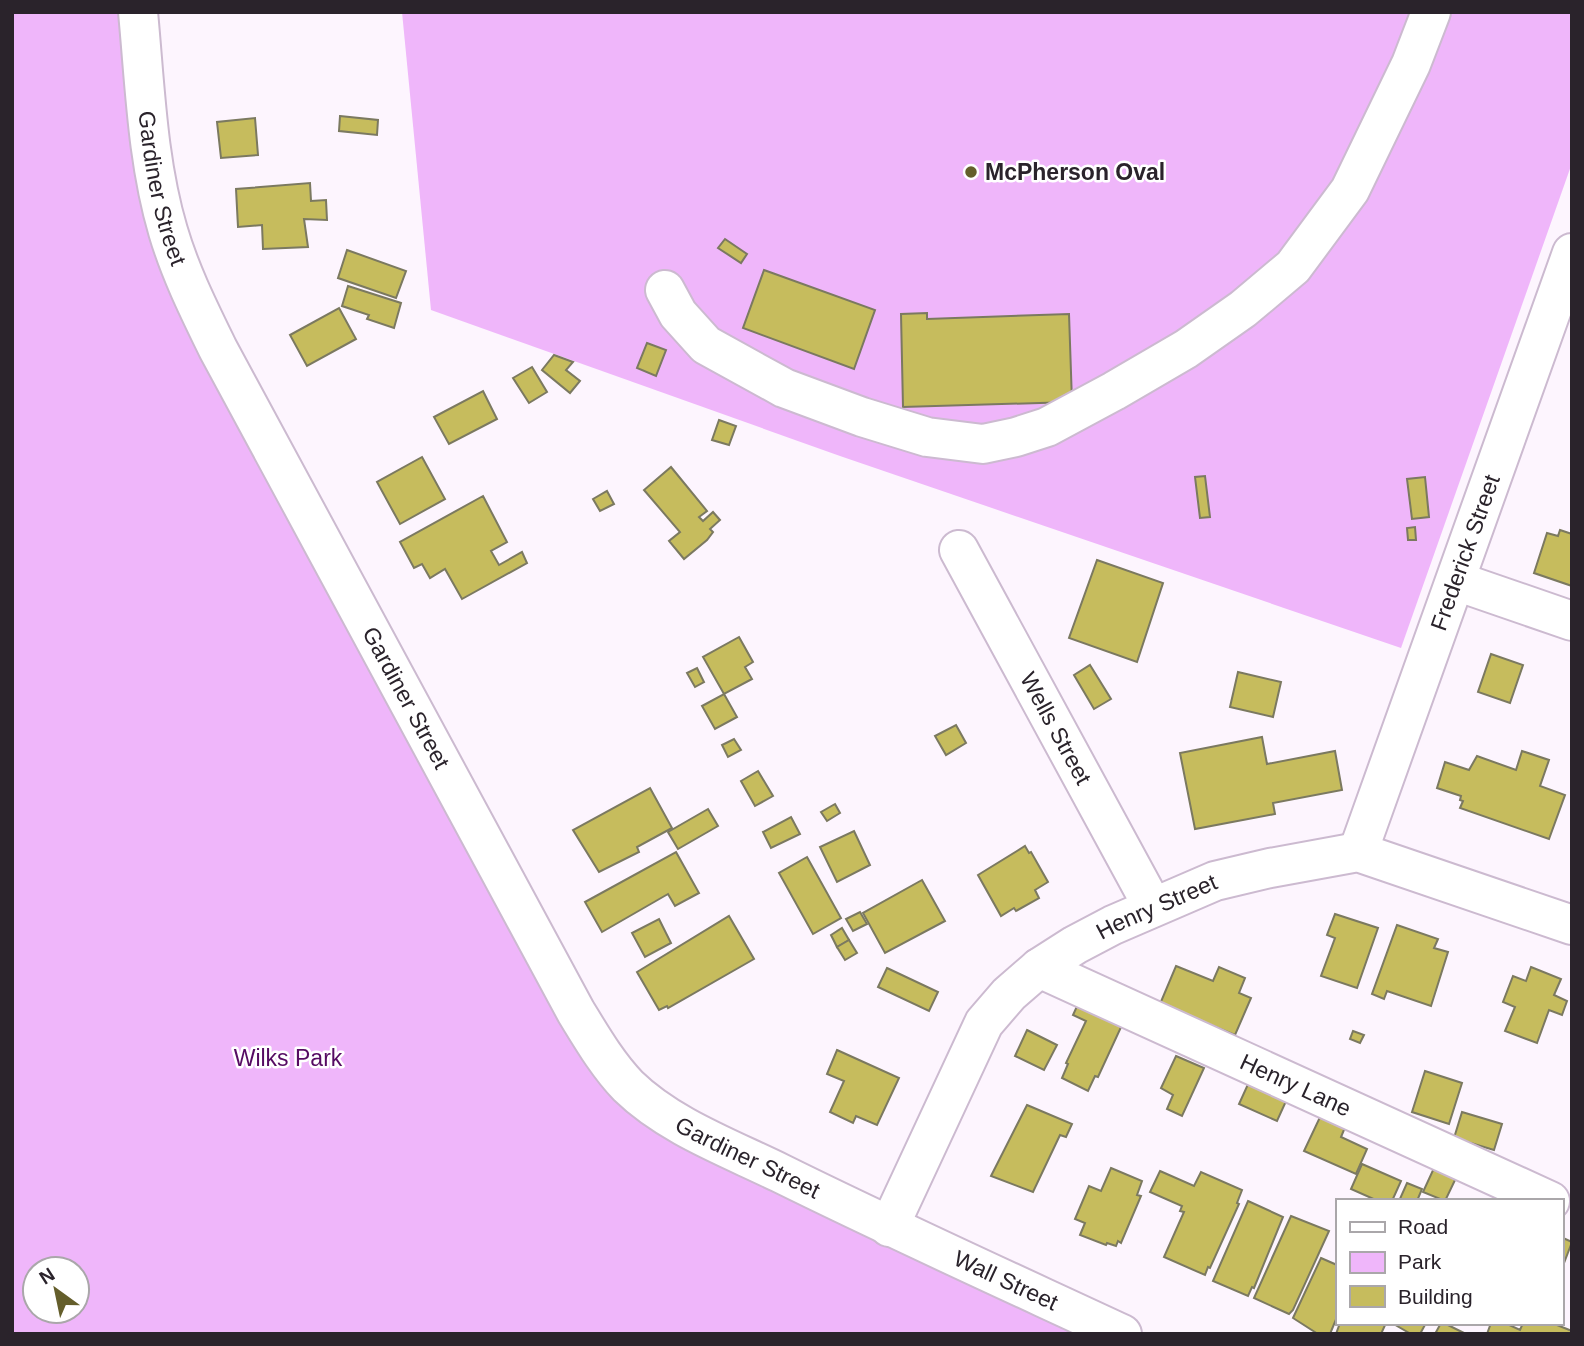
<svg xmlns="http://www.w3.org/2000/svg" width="1584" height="1346" viewBox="0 0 1584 1346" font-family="Helvetica,sans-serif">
<rect width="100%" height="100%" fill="#fdf5fe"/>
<g fill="#efb6fa" fill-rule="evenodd">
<path d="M12 12H138L168 230 629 1086 1122 1334H12ZM35 1269H77V1311H35Z"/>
<polygon points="402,12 1572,12 1572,163 1401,648 840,456 431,310"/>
</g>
<g fill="#c6bc5d" stroke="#7b7960" stroke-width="2">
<polygon points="340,116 378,120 377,135 339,131"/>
<polygon points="255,118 258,155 221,158 217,122"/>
<polygon points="310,183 311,201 326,200 327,220 304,219 308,247 263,249 262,225 238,227 236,189"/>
<polygon points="725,239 747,254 741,263 718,248"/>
<polygon points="347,250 406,271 396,298 338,278"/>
<polygon points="764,270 875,310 854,369 743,328"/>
<polygon points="348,286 401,303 394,328 367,319 369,315 342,306"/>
<polygon points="339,308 356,339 307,366 290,335"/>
<polygon points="927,313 927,319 1069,314 1072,402 903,407 901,314"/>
<polygon points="647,343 666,350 656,376 637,368"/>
<polygon points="554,355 573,362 566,370 580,381 570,393 542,370"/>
<polygon points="532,367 547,392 529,403 513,378"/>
<polygon points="483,391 497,419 449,444 434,417"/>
<polygon points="719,420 736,426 729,445 712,440"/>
<polygon points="422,457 445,499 400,524 377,482"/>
<polygon points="671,467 707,511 699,517 703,521 713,512 720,520 710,529 713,532 707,540 684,559 669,541 680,532 644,490"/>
<polygon points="1205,476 1210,517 1200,518 1195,477"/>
<polygon points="1425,477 1429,517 1412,519 1407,479"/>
<polygon points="607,491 614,504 600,511 593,499"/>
<polygon points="483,496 507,542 491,551 499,565 522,552 527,563 462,599 445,569 430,578 422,564 414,568 400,542"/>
<polygon points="1415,527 1416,540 1408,540 1407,528"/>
<polygon points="1560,530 1572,534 1572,586 1534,573 1547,533 1558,536"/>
<polygon points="1097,560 1163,583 1137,662 1069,638"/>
<polygon points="739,637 753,662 745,667 752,679 724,694 703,657"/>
<polygon points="1491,654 1523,665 1510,703 1478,692"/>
<polygon points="1090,665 1111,699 1094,709 1074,675"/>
<polygon points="697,668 704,682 695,687 687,673"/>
<polygon points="1238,672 1281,682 1273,717 1230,707"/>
<polygon points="724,694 737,717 715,729 702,706"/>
<polygon points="956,725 966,743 946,755 935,736"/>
<polygon points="1262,737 1267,764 1335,751 1342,790 1273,803 1275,814 1195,829 1180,753"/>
<polygon points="734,739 741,750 728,757 722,745"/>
<polygon points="1522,751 1549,760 1540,786 1565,795 1549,839 1460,808 1463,801 1460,800 1461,796 1437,788 1445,762 1469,770 1477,756 1516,770"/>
<polygon points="758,771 773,796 755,806 741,781"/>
<polygon points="650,788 672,828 637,847 639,852 599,872 573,830"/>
<polygon points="835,804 840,813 827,821 821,812"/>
<polygon points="708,809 718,826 678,849 668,832"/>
<polygon points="791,817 800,834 771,848 763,832"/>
<polygon points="854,831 870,865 837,882 820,847"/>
<polygon points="1025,846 1029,853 1031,852 1048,882 1035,890 1039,898 1016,911 1014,908 1001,916 978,875"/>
<polygon points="676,852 699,893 675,906 668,894 602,932 585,902"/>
<polygon points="807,857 841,918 813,934 779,873"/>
<polygon points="922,880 945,921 885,953 863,913"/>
<polygon points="860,912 867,924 853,931 846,919"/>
<polygon points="1335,914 1378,928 1357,988 1321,976 1335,938 1327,935"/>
<polygon points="729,916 754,959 668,1008 667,1006 659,1010 637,972"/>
<polygon points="659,919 671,943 645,957 632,933"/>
<polygon points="1397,925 1438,939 1434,948 1448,952 1431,1006 1387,991 1384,999 1372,994"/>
<polygon points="842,928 849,940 837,947 831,935"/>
<polygon points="849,940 857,953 845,960 837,947"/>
<polygon points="1176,966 1213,981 1219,967 1245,978 1239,993 1251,998 1235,1035 1160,1004"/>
<polygon points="1531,967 1561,979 1554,995 1567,1001 1562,1015 1549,1010 1537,1043 1505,1031 1515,1007 1503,1002 1513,976 1526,981"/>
<polygon points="887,968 938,992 929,1011 878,987"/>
<polygon points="1078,1004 1122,1025 1098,1077 1095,1076 1088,1091 1062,1078 1068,1064 1066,1063 1086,1021 1073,1015"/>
<polygon points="1027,1030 1057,1045 1044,1070 1015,1056"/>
<polygon points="1353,1031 1364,1035 1360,1043 1350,1039"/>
<polygon points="837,1050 899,1078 877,1125 856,1116 853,1123 830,1112 844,1081 827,1074"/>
<polygon points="1176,1056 1204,1068 1182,1116 1167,1109 1173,1095 1161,1088"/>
<polygon points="1425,1071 1462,1083 1449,1124 1412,1112"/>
<polygon points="1249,1082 1287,1099 1277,1121 1239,1104"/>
<polygon points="1027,1105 1072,1124 1066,1137 1060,1135 1033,1192 991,1176"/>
<polygon points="1462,1112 1502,1124 1494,1150 1454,1138"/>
<polygon points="1321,1115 1346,1125 1341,1137 1367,1149 1356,1174 1304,1151"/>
<polygon points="1362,1164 1401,1181 1392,1201 1378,1201 1351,1189"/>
<polygon points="1111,1168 1142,1181 1137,1195 1141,1196 1121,1243 1118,1241 1116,1246 1107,1243 1106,1245 1080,1235 1085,1223 1075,1219 1089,1186 1101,1191"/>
<polygon points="1434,1168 1456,1178 1445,1201 1423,1192"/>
<polygon points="1160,1171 1194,1186 1201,1172 1242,1190 1237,1203 1239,1204 1210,1268 1208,1267 1205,1275 1164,1257 1184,1212 1180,1211 1182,1206 1150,1192"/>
<polygon points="1407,1183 1422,1189 1417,1201 1399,1201"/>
<polygon points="1248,1201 1283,1217 1254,1288 1252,1287 1248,1296 1213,1281"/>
<polygon points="1291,1216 1329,1231 1293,1310 1289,1314 1254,1298"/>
<polygon points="1561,1237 1572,1242 1561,1271"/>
<polygon points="1321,1258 1337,1265 1337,1317 1330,1334 1318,1334 1293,1318"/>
<polygon points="1340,1323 1386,1323 1381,1334 1336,1334"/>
<polygon points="1392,1323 1426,1323 1420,1334 1411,1334"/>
<polygon points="1441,1323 1444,1323 1466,1334 1435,1334"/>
<polygon points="1491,1323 1505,1323 1520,1330 1523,1323 1552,1323 1572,1331 1572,1334 1487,1334"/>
</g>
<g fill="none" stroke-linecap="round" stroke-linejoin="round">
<defs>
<g id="minor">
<path id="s1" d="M138 12C145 85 147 160 168 231 180 272 199 310 218 349L576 1012C592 1038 607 1064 628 1086 669 1126 729 1148 780 1173 893 1229 1008 1281 1122 1334"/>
<polyline points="665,290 678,314 706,345 784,388 862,417 927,437 983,444 1016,437 1047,427 1114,391 1186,349 1243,309 1293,267 1350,190 1411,64 1431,12"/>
<path id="s2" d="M959 550 1153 907"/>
<polyline points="1456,581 1572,621"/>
<path id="s3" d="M1358 852 1572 253"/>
<path id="s4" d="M1039 968 1550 1201"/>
<path id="s5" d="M889 1227 984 1023 1009 994 1039 968 1075 945 1113 925 1215 881 1270 868 1358 852 1572 925"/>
</g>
</defs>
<use href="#minor" stroke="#ccbad0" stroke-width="42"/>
<use href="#minor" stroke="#fff" stroke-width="38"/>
</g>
<circle fill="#645e2b" stroke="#fff" stroke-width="2.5" cx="971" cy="172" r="7"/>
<g text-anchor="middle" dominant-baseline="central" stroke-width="5" stroke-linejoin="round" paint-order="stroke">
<g font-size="23" font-weight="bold" fill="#2a232b" stroke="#fff" text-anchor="start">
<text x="985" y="172">McPherson Oval</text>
</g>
<g font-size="23" fill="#2a232b" stroke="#fff">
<text stroke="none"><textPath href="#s1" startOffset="178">Gardiner Street</textPath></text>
<text stroke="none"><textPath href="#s3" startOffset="318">Frederick Street</textPath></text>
<text stroke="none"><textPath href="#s1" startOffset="746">Gardiner Street</textPath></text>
<text stroke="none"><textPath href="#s2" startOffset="203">Wells Street</textPath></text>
<text stroke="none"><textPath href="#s5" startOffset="436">Henry Street</textPath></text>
<text stroke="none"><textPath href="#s4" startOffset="282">Henry Lane</textPath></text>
<text stroke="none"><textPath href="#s1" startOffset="1334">Gardiner Street</textPath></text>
<text stroke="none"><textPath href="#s1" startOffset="1620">Wall Street</textPath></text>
</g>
<g font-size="23" fill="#560b63" stroke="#fff">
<text x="288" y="1058">Wilks Park</text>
</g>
</g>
<rect width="1584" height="1346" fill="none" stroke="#2a232b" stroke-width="28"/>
<rect x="1336" y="1199" width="228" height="126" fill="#ffffff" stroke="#aaa7aa" stroke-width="2"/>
<rect x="1350" y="1222" width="35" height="10" fill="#ffffff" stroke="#aaa7aa" stroke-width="2"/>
<text x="1398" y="1234" font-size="21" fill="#2a232b">Road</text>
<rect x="1350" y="1252" width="35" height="21" fill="#efb6fa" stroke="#aaa7aa" stroke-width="2"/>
<text x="1398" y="1269" font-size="21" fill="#2a232b">Park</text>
<rect x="1350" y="1286" width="35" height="21" fill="#c6bc5d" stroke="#aaa7aa" stroke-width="2"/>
<text x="1398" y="1304" font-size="21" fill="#2a232b">Building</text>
<g transform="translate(56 1290) rotate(327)"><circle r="33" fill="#ffffff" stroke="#aaa7aa" stroke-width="2"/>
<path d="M0-5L12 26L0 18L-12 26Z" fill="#645e2b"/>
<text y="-10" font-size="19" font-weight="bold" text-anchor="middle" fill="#2a232b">N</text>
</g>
</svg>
